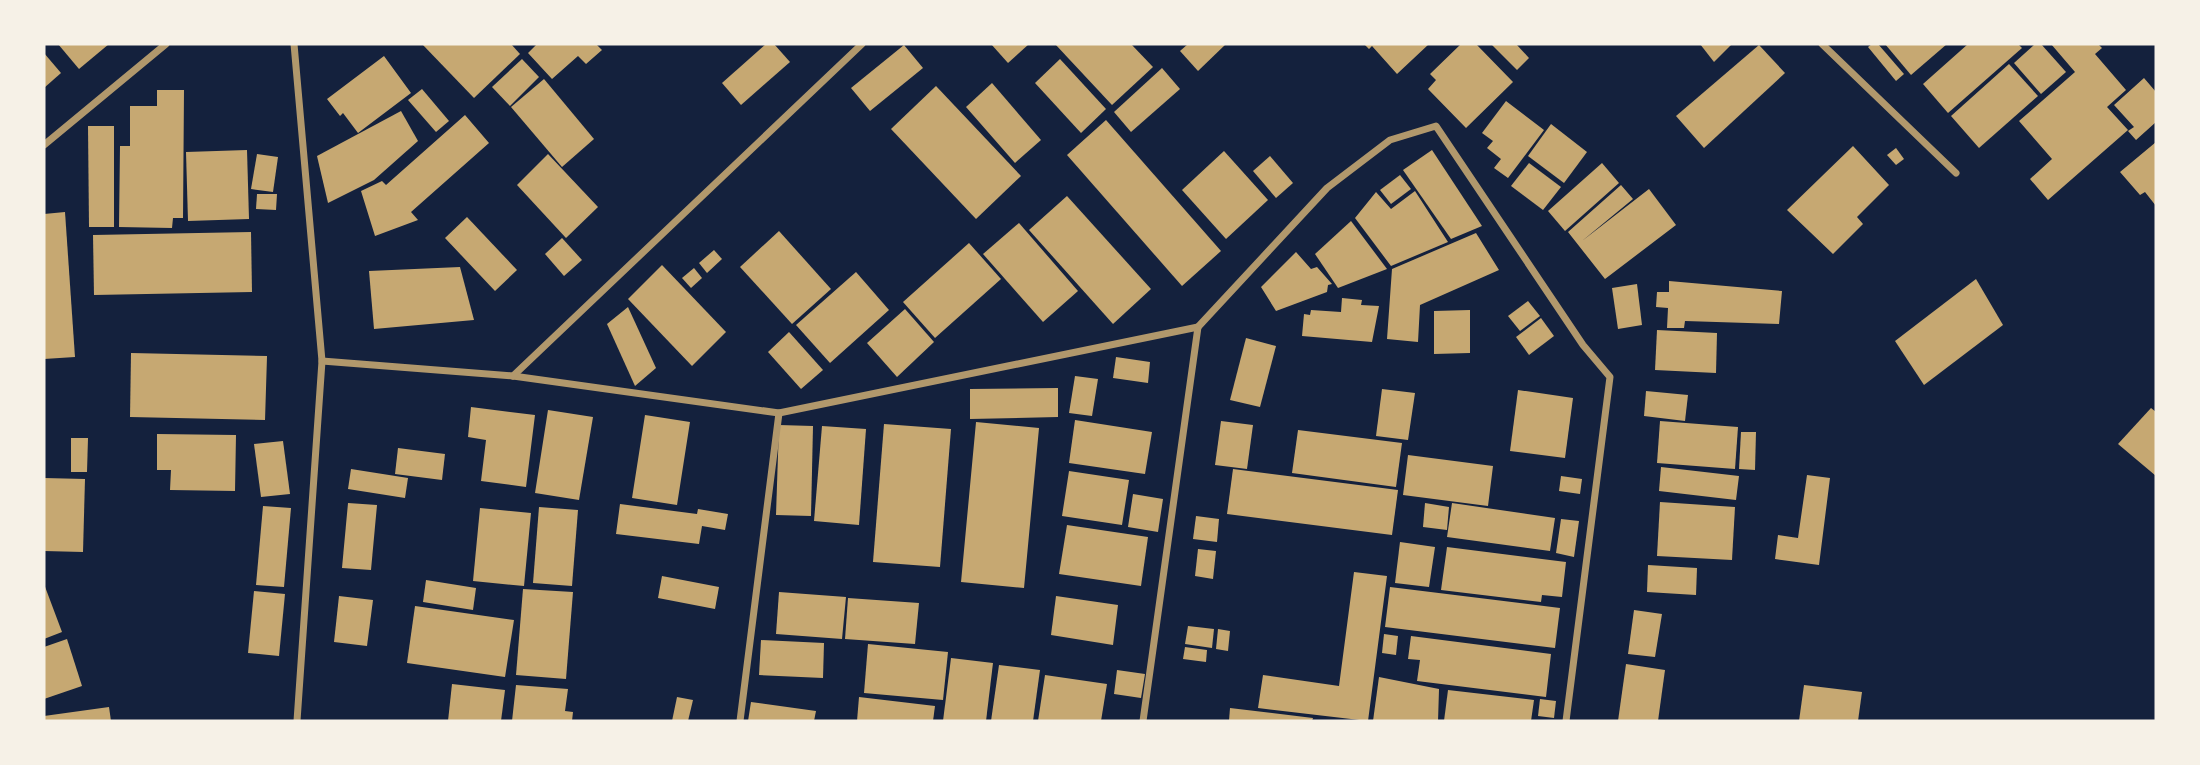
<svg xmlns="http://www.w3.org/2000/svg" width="2200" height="765" viewBox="0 0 2200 765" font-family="'Public Sans',sans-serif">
<rect width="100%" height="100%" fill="#14213d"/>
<g fill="#c6a872">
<polygon points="58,44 109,44 79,69"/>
<polygon points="422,44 511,44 520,54 474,98"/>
<polygon points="537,44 596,44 602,50 586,64 578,56 552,79 528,53"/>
<polygon points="766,44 774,44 790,62 741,105 722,83"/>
<polygon points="991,44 1029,44 1008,63"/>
<polygon points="1055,44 1131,44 1153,67 1112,105"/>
<polygon points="1188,44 1226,44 1198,71 1180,51"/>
<polygon points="1364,44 1429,44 1397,74 1372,46 1369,49"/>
<polygon points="1461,44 1476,44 1513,82 1466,128 1428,89 1436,80 1430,74"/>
<polygon points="1491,44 1516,44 1529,58 1517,70"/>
<polygon points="1700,44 1732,44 1714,62"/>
<polygon points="1872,44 1878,44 1904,74 1896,81 1868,47"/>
<polygon points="1885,44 1947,44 1911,75"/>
<polygon points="1968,44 2018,44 2022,48 1948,113 1923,84"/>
<polygon points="2035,44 2041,44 2066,72 2041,94 2014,63"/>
<polygon points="2051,44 2098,44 2102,48 2095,54 2126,90 2107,107 2128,130 2048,200 2030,179 2052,159 2019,121 2075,72"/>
<polygon points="904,45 923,68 870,111 851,88"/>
<polygon points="1759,45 1785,73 1704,148 1676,116"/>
<polygon points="44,53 61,73 44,88"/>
<polygon points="384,56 411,93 358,133 343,113 340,116 327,99"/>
<polygon points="522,59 539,77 510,106 492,87"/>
<polygon points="1060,59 1106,109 1081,133 1035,83"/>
<polygon points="2009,64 2038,96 1979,148 1951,116"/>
<polygon points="1162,68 1180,89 1131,132 1114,112"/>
<polygon points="2144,78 2156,92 2156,122 2136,140 2128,131 2134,127 2114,105"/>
<polygon points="544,79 594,139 562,167 511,107"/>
<polygon points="992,83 1041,140 1015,163 966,107"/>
<polygon points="936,86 1021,176 976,219 891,129"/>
<polygon points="422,89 449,121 436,132 408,100"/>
<polygon points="157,90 184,90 183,218 173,218 172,228 119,227 120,146 130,146 130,106 157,106"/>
<polygon points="1506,101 1544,130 1508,178 1494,168 1501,159 1487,148 1493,141 1482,133"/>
<polygon points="401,111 418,141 374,180 328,203 317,156"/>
<polygon points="465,115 489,143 411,212 418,220 375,236 361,191 382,181 386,185"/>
<polygon points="1106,120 1221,251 1182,286 1067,155"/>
<polygon points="1551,124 1587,152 1564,183 1528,156"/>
<polygon points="88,126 114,126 114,227 89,227"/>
<polygon points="2156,142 2156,206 2145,192 2140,195 2120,172"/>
<polygon points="1853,146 1889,185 1857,217 1863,224 1833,254 1787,210"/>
<polygon points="1896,148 1904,159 1896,165 1887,155"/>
<polygon points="247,150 249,219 188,221 186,152"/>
<polygon points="1432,150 1482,226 1451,239 1403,170"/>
<polygon points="1224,151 1268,200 1226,239 1182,190"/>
<polygon points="257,154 278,157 273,192 251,189"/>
<polygon points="548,154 598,207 566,238 517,185"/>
<polygon points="1270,156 1293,183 1276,198 1253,171"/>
<polygon points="1529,163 1561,187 1543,210 1511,186"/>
<polygon points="1602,163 1619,183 1565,231 1548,211"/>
<polygon points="1400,175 1411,189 1391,204 1380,190"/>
<polygon points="1621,185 1633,199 1582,241 1649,189 1676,225 1605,279 1568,232"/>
<polygon points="1415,191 1448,242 1391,266 1355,218 1376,192 1391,209"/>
<polygon points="257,194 277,194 276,210 256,209"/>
<polygon points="1067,196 1151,289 1113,324 1029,230"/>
<polygon points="65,212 75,357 44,359 44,214"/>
<polygon points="467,217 517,270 495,291 445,238"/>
<polygon points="1351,221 1387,269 1338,288 1315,254"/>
<polygon points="1019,223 1078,291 1043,322 983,254"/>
<polygon points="779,231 831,289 792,324 740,267"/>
<polygon points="251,232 252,292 94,295 93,235"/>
<polygon points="1476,233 1499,270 1420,305 1418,342 1387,339 1392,269"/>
<polygon points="562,238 582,260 564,276 545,254"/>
<polygon points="969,243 1001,279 935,338 903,302"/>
<polygon points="714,250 722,259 707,273 699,263"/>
<polygon points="1296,252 1311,269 1317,267 1332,284 1328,285 1327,292 1276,311 1261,287"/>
<polygon points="662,265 726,332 692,366 628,299"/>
<polygon points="460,267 474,320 374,329 369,271"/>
<polygon points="694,268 702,278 691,288 682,278"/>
<polygon points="856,272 889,310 830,363 796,325"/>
<polygon points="1976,279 2003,325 1924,385 1895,341"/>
<polygon points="1669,281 1782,291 1779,324 1685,321 1684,328 1667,328 1668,308 1656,307 1657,292 1669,292"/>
<polygon points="1637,284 1642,325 1618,329 1612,288"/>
<polygon points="1342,298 1362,300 1361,305 1379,306 1372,342 1302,336 1304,314 1310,315 1311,310 1341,312"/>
<polygon points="1528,301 1540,316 1520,331 1508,316"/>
<polygon points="628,307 656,368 635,386 607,324"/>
<polygon points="905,309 934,342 897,377 867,343"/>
<polygon points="1470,310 1470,353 1434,354 1434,311"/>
<polygon points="1541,318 1554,336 1529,355 1516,337"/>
<polygon points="1657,330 1717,333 1716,373 1655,370"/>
<polygon points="789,332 823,370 801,389 768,352"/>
<polygon points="1246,338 1276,346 1260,407 1230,400"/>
<polygon points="131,353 267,356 265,420 130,417"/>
<polygon points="1116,357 1150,362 1148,383 1113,378"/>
<polygon points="1075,376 1098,379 1092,416 1069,413"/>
<polygon points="1058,388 1058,417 970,419 970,389"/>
<polygon points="1382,389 1415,393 1408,440 1376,436"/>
<polygon points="1518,390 1573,398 1565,458 1510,451"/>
<polygon points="1646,391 1688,395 1685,421 1644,416"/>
<polygon points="471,407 535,415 526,487 481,481 486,440 468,437"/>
<polygon points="2151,408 2156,412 2156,476 2118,444"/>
<polygon points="548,410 593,417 579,500 535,493"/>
<polygon points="645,415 690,422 677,505 632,498"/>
<polygon points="1075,420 1152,432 1145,474 1069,463"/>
<polygon points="1221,421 1253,425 1247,469 1215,465"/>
<polygon points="1660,421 1738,427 1735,469 1657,463"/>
<polygon points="976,422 1039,428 1024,588 961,582"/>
<polygon points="884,424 951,429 940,567 873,562"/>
<polygon points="779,425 813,426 811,516 776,515"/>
<polygon points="822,426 866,429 859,525 814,521"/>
<polygon points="1298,430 1402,443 1396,487 1292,473"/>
<polygon points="1741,432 1756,432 1755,470 1739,469"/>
<polygon points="157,434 236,435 235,491 170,490 171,470 157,470"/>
<polygon points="71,438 88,438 87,472 71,472"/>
<polygon points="283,441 290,494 261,497 254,444"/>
<polygon points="398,448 445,454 442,480 395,474"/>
<polygon points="1408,455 1493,466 1488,506 1403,495"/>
<polygon points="1661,467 1739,476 1736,500 1659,491"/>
<polygon points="351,469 408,478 405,498 348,489"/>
<polygon points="1233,469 1398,490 1392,535 1227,514"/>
<polygon points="1069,471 1129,480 1122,525 1062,516"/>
<polygon points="1807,475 1830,478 1819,565 1775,559 1778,535 1798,538"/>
<polygon points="1561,476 1582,479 1580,494 1559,491"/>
<polygon points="44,478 85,479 83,552 44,551"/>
<polygon points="1133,494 1163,499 1158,532 1128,527"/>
<polygon points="1660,502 1735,507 1732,560 1657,556"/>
<polygon points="348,503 377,505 371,570 342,568"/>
<polygon points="1425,503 1449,507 1447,530 1423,527"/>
<polygon points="1452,503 1555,518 1550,551 1447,537"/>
<polygon points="620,504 697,514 698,509 728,514 725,530 702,526 699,544 616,534"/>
<polygon points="263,506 291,508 284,587 256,585"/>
<polygon points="539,507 578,510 572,586 533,583"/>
<polygon points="480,508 531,513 524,586 473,581"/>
<polygon points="1196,516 1219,519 1217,542 1193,539"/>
<polygon points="1561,519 1579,521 1574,557 1556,553"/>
<polygon points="1067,525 1148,537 1141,586 1059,574"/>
<polygon points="1400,542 1435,547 1429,587 1395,583"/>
<polygon points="1447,547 1566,562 1562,597 1542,595 1541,602 1441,590"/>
<polygon points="1198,549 1216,551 1213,579 1195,576"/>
<polygon points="1648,565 1697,568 1696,595 1647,592"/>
<polygon points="1354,572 1387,576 1368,721 1258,708 1263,675 1339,686"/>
<polygon points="662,576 719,587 715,609 658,598"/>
<polygon points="426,580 476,588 473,610 423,602"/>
<polygon points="44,584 62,632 44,639"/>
<polygon points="1390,587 1560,608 1555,648 1385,627"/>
<polygon points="523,589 573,592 566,679 516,675"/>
<polygon points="254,591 285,594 279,656 248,653"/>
<polygon points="779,592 846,597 842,639 776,634"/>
<polygon points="339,596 373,600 367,646 334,642"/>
<polygon points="1056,596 1118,605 1113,645 1051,635"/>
<polygon points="848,598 919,603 915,644 845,639"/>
<polygon points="415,606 514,620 505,677 407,663"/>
<polygon points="1634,610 1662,614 1655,657 1628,654"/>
<polygon points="1188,626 1214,629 1212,648 1185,644"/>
<polygon points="1218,629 1230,631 1228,651 1216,649"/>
<polygon points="1384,634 1398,636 1396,655 1382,653"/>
<polygon points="1411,636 1551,654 1546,697 1417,681 1420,660 1408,659"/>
<polygon points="67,639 82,686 44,699 44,647"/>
<polygon points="761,640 824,643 823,678 759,675"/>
<polygon points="868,644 948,652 943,700 864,693"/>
<polygon points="1185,647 1207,650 1206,662 1183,659"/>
<polygon points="951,658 993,663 986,721 943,721"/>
<polygon points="1626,664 1665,670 1658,721 1618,721"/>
<polygon points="999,665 1040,670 1033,721 991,721"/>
<polygon points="1117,670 1145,674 1141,698 1114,694"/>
<polygon points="1045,675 1107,684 1101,721 1038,721"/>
<polygon points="1379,677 1439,689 1438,721 1373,721"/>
<polygon points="452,684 505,690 501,721 448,721"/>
<polygon points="516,685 568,689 565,711 573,712 572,721 512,721"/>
<polygon points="1804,685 1862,692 1858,721 1799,721"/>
<polygon points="1448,690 1534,700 1531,721 1444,721"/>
<polygon points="677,697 693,700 688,721 672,721"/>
<polygon points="859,697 935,706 933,721 857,721"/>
<polygon points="1540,699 1556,701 1554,718 1538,716"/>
<polygon points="751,702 816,711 814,721 748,721"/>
<polygon points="109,707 111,721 44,721 44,716"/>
<polygon points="1230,708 1313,718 1312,721 1229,721"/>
</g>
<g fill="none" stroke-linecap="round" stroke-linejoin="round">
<g stroke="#b1986c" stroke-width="7">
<polyline points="294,44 322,361 297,721"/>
<polyline points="1822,44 1956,173"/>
<polyline points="44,145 166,44"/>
<polyline points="322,361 513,376 779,413 1198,327"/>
<polyline points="513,376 862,44"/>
<polyline points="740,721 779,413"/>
<polyline points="1143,721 1198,327 1327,188 1390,140 1436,126 1583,345 1610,377 1566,721"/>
</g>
</g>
<rect width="2200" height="765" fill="none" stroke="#f6f1e7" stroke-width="91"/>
</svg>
